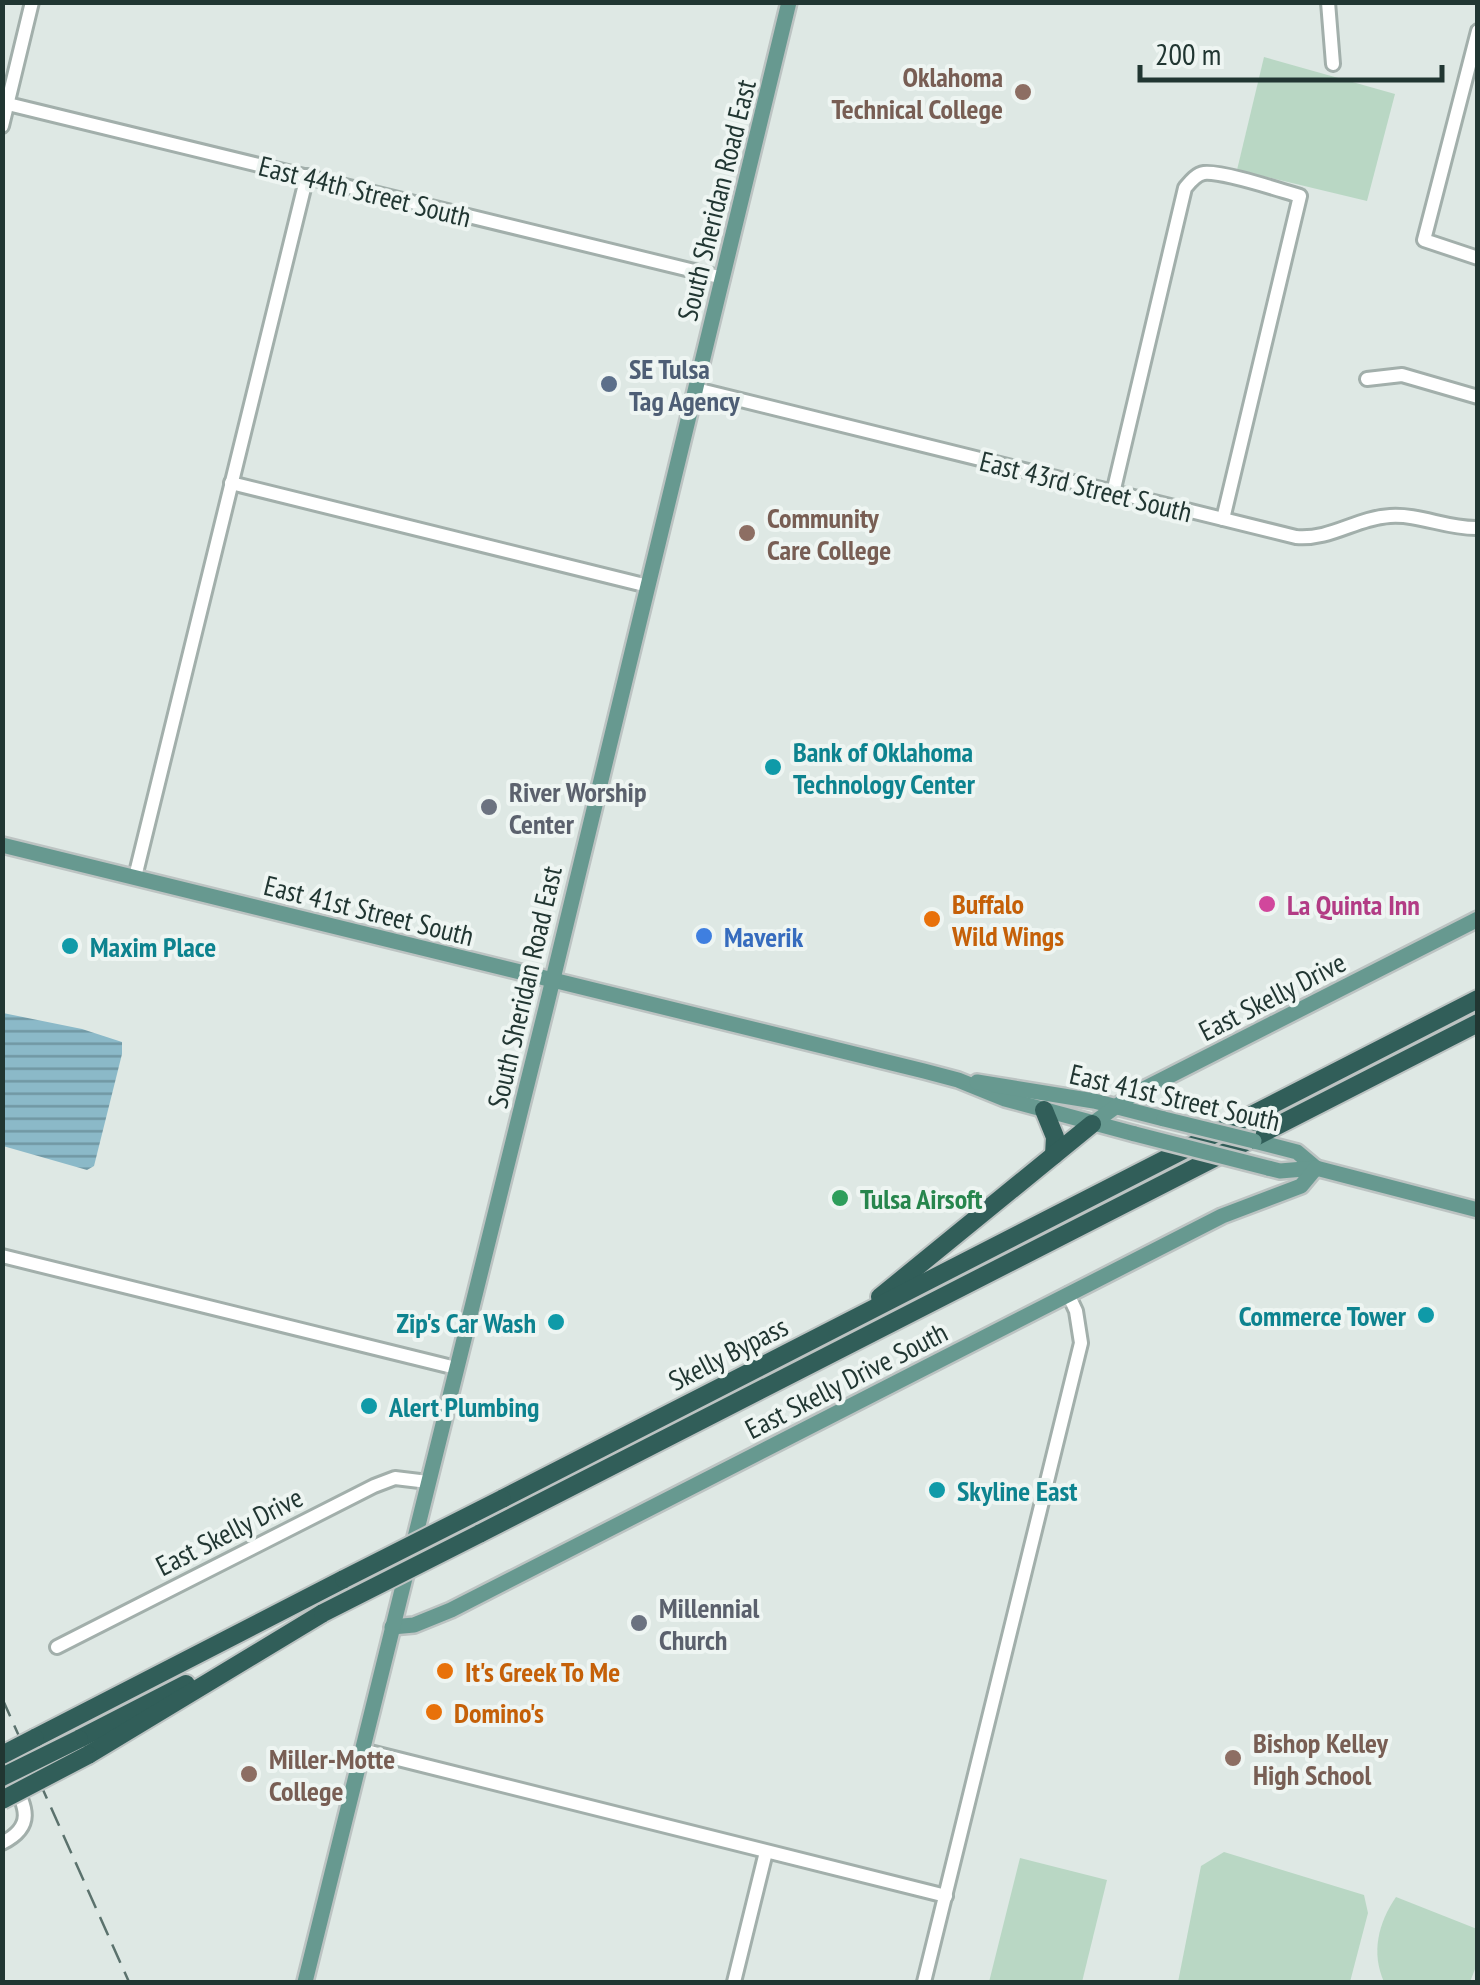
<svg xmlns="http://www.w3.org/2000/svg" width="1480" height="1985" viewBox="0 0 1480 1985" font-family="'PT Sans Narrow',sans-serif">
<defs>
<pattern id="water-rules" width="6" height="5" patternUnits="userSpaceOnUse" patternTransform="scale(2.5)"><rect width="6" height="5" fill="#8bb9c8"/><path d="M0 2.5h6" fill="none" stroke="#7197a3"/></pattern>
</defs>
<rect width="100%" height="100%" fill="#dee8e4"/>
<g fill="#b9d7c4">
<polygon points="1264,57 1395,94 1367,201 1237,170"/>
<polygon points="1224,1852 1364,1895 1368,1913 1350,1982 1178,1982 1201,1866"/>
<polygon points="1020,1858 1107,1880 1082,1982 989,1982"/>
<path d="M1396 1897 1477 1929V1964L1470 1982H1384C1371 1953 1378 1923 1396 1897Z"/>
</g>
<polygon fill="url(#water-rules)" points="3,1013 82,1029 122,1042 122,1054 94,1166 87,1170 3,1146"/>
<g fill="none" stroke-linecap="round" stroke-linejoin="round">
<defs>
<g id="minor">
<polyline points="1328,2 1333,64"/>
<polyline points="1478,31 1424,240 1478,258"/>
<polyline points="8,104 723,278"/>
<polyline points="2,126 32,2"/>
<polyline points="1367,379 1402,375 1478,397"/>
<path d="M696 389 1296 537C1331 540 1356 518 1390 516 1420 514 1447 529 1478 528"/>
<polyline points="231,483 648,586"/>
<path d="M1113 493 1185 188C1190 182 1196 174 1204 173 1223 171 1279 190 1300 196L1223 519"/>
<polyline points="135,877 307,176"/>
<polyline points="2,1256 456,1368"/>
<polyline points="57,1647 374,1486 395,1478 428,1482"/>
<polyline points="362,1750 946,1896"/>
<path d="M2 1843C42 1823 20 1799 6 1768"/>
<polyline points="734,1982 766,1852"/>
<polyline points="924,1982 1081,1343 1076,1311 1068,1294"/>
</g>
<g id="major">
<polyline points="2,845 924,1071 958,1080 1005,1099 1135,1134"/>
<polyline points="977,1082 1094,1101 1164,1119"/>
<polyline points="1092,1124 1132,1095 1478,919"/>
<polyline points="1254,1141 1297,1152 1316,1168"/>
<polyline points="1268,1168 1280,1171 1316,1168 1478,1210"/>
<polyline points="392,1627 414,1625 451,1610 1222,1216 1301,1186 1316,1168"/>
<polyline points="305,1982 546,1008 789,2"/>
</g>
<g id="highway">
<polyline points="1044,1110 1055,1137 1054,1155"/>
<polyline points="880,1297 1092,1124"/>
<polyline points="502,1499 1478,999"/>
<polyline points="479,1534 1478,1023"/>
<polyline points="35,1738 344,1579"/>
<polyline points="79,1739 186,1684"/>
<polyline points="88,1755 323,1613"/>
</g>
</defs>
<use href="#minor" stroke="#a2afab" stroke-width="18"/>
<use href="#major" stroke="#bcc3c2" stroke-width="20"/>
<use href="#highway" stroke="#bcc3c2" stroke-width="22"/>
<use href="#minor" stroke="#fff" stroke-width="12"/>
<use href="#major" stroke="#679990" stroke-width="15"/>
<use href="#highway" stroke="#315e59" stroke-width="18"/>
<polyline stroke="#5b726d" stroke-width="2.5" stroke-dasharray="20 10" stroke-linecap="butt" points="2,1698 129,1982"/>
<defs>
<g id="major-bridge">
<polyline points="1164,1119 1254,1141"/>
<polyline points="1135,1134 1268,1168"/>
</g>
<g id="highway-bridge">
<polyline points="344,1579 502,1499"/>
<polyline points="323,1613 479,1534"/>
<polyline points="2,1755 35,1738"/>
<polyline points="2,1777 79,1739"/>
<polyline points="2,1800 88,1755"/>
</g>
</defs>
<use href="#major-bridge" stroke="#bcc3c2" stroke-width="20" stroke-linecap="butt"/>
<use href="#highway-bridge" stroke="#bcc3c2" stroke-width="22" stroke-linecap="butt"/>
<use href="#major-bridge" stroke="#679990" stroke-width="15"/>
<use href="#highway-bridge" stroke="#315e59" stroke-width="18"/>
</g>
<g fill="#8d6e63" stroke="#eef5f2" stroke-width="4">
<circle cx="1023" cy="92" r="10"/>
<circle cx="747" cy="533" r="10"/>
<circle cx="1233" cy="1758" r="10"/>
<circle cx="249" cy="1774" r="10"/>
</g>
<circle fill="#5c6f8a" stroke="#eef5f2" stroke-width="4" cx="609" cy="384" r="10"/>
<g fill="#0f9aa8" stroke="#eef5f2" stroke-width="4">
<circle cx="773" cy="767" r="10"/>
<circle cx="70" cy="946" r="10"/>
<circle cx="1426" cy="1315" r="10"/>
<circle cx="556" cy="1322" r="10"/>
<circle cx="369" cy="1406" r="10"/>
<circle cx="937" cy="1490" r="10"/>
</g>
<g fill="#6b7280" stroke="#eef5f2" stroke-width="4">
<circle cx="489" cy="807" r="10"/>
<circle cx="639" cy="1623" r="10"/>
</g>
<circle fill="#d1479c" stroke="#eef5f2" stroke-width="4" cx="1267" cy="904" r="10"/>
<g fill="#e8710a" stroke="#eef5f2" stroke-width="4">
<circle cx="932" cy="919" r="10"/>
<circle cx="445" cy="1671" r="10"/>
<circle cx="434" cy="1712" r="10"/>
</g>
<circle fill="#3f7fe0" stroke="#eef5f2" stroke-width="4" cx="704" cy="936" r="10"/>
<circle fill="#2e9e5b" stroke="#eef5f2" stroke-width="4" cx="840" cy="1198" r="10"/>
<g text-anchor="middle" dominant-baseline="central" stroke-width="8" stroke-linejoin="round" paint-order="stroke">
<g font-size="28" font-weight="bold" fill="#785e54" stroke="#eef5f2" text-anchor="start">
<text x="1003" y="76" text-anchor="end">Oklahoma<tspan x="1003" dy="32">Technical College</tspan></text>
<text x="767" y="517">Community<tspan x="767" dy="32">Care College</tspan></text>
<text x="1253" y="1742">Bishop Kelley<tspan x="1253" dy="32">High School</tspan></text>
<text x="269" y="1758">Miller-Motte<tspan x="269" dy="32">College</tspan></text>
</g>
<g font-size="28" fill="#213632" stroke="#eef5f2">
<text transform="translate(365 191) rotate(14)">East 44th Street South</text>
<text transform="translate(716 200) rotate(-76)">South Sheridan Road East</text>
<text transform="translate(1086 486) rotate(14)">East 43rd Street South</text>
<text transform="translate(369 910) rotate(14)">East 41st Street South</text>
<text transform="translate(524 987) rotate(-77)">South Sheridan Road East</text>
<text transform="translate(1272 996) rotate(-27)">East Skelly Drive</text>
<text transform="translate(1175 1097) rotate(13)">East 41st Street South</text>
<text transform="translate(728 1353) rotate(-27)">Skelly Bypass</text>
<text transform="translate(846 1380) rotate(-27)">East Skelly Drive South</text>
<text transform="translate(229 1531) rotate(-27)">East Skelly Drive</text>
</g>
<g font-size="28" font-weight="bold" fill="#4e5e75" stroke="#eef5f2" text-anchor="start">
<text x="629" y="368">SE Tulsa<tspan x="629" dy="32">Tag Agency</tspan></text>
</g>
<g font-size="28" font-weight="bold" fill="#0d838f" stroke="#eef5f2" text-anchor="start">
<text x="793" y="751">Bank of Oklahoma<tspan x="793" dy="32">Technology Center</tspan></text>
<text x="90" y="946">Maxim Place</text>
<text x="1406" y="1315" text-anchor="end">Commerce Tower</text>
<text x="536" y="1322" text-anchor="end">Zip's Car Wash</text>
<text x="389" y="1406">Alert Plumbing</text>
<text x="957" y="1490">Skyline East</text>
</g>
<g font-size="28" font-weight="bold" fill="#5b616d" stroke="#eef5f2" text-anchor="start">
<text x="509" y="791">River Worship<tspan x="509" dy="32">Center</tspan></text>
<text x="659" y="1607">Millennial<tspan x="659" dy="32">Church</tspan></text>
</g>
<g font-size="28" font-weight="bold" fill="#c56008" stroke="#eef5f2" text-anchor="start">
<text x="952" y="903">Buffalo<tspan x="952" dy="32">Wild Wings</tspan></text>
<text x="465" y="1671">It's Greek To Me</text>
<text x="454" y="1712">Domino's</text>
</g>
<g font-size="28" font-weight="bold" fill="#b23c85" stroke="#eef5f2" text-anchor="start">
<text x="1287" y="904">La Quinta Inn</text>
</g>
<g font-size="28" font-weight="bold" fill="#366cbe" stroke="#eef5f2" text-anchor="start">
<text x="724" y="936">Maverik</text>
</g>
<g font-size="28" font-weight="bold" fill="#27864d" stroke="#eef5f2" text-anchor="start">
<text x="860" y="1198">Tulsa Airsoft</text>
</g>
</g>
<rect width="1480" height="1985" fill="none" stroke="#213632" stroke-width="10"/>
<path d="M1140 65v15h302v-15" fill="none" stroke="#213632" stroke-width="5"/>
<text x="1155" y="65" font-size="30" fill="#213632" stroke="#eef5f2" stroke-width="8" paint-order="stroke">200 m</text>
</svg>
